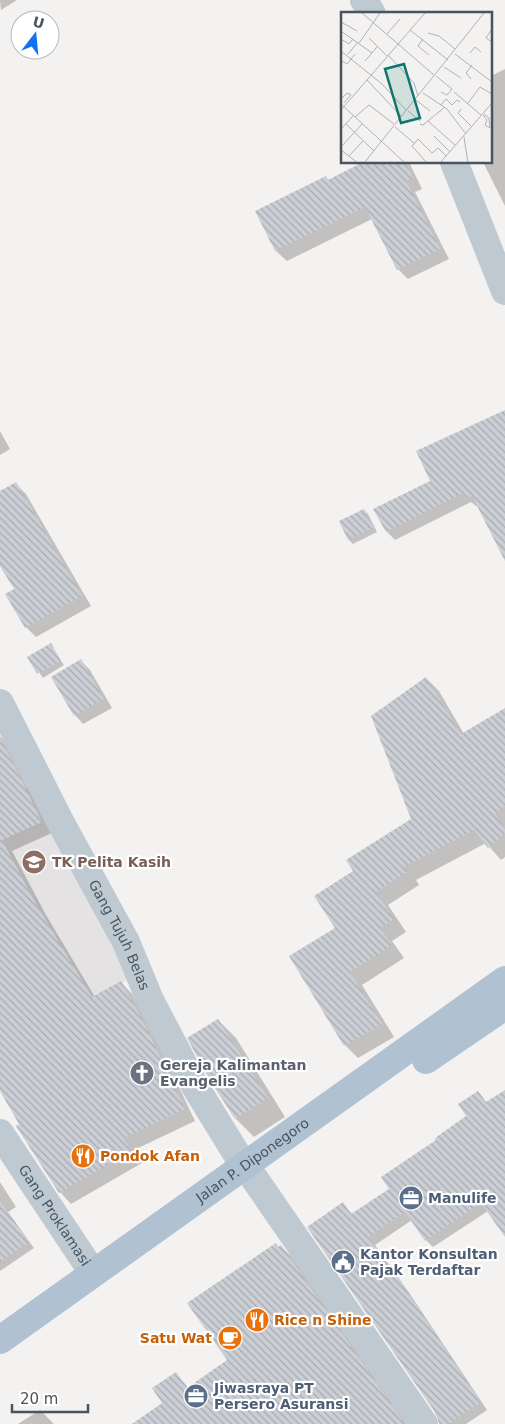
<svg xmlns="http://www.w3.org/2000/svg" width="505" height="1424" viewBox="0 0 505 1424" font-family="'DejaVu Sans',sans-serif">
<defs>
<pattern id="building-back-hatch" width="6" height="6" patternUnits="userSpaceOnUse" patternTransform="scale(1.25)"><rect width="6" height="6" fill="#cbced4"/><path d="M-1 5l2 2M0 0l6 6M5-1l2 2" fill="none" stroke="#a7aaaf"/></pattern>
</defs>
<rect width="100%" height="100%" fill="#f4f1f1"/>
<polygon fill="#e5e2e3" points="27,787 133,977 57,1019 0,925 0,798"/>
<g fill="#0003">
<polygon points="0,0 17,0 1,10"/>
<polygon points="505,69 505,206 483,162 491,162 491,76"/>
<polygon points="366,162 409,162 422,189 415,192 449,259 408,279 398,269 372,219 287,261 276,251 257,212 326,178 329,181"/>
<polygon points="505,412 505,542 478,505 476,506 471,502 395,540 387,532 431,481"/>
<polygon points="0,431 10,449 0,455"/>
<polygon points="16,484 26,494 91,606 36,637 26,627 7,594 15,589 0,563 0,493"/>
<polygon points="364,510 368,514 377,532 353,544 349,540 340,522"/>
<polygon points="50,645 64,665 43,678 29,657"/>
<polygon points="81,661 90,670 112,708 83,724 75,715"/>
<polygon points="426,678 439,691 464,734 505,715 505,857 501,860 486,843 416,880 419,885 388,905 406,932 392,941 404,958 362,985 394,1037 358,1058 345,1045 291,956 337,928 355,871 412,820"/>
<polygon points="0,736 10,749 52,833 12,851 46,915 95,997 121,982 132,994 152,1030 195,1121 134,1150 142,1163 71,1204 60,1192 0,1089"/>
<polygon points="218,1020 236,1038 285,1117 254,1137 236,1119"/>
<polygon points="505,1091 505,1233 488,1211 433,1247 426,1240 412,1220 375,1245 410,1294 487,1410 466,1424 440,1424 343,1204 352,1214 390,1189 437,1140 468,1116 478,1092 487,1103"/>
<polygon points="0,1182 16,1207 8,1212 34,1248 0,1271"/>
<polygon points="281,1246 293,1258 407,1424 140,1424 164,1404 175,1373 189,1388 228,1361 279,1248"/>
<polygon points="40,1410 54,1424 18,1424"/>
</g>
<g fill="url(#building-back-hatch)">
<polygon points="363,162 405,162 413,178 406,181 440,249 397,270 365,207 275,251 255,211 326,176 328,180"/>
<polygon points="505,410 505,561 472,496 466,499 464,493 386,532 373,509 430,481 416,451"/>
<polygon points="16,482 82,596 25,628 5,594 14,589 0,566 0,491"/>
<polygon points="364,509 374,528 348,540 339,521"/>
<polygon points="51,643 61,661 37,674 27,657"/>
<polygon points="81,659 104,699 74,716 51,677"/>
<polygon points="426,677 461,734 505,708 505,806 495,813 505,830 505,833 488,848 474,830 404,867 407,872 376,892 394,919 380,928 392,945 350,972 382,1024 344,1046 289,956 335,928 314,896 353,871 346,860 411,819 371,716"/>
<polygon points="0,737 42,822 2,840 35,902 92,997 121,981 141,1017 185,1109 124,1138 131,1151 59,1193 16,1126 19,1124 0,1091"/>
<polygon points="218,1019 268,1098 235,1119 209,1079 187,1038"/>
<polygon points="505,1090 505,1237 481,1203 425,1241 405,1212 368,1237 403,1285 481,1402 448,1424 439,1424 437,1415 307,1227 343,1202 351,1214 389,1189 381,1177 436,1140 435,1138 466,1116 458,1104 478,1091 486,1102"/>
<polygon points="0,1201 29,1242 0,1262"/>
<polygon points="276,1243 278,1247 281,1245 405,1424 132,1424 162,1403 152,1388 176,1372 187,1388 227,1360 187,1303"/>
</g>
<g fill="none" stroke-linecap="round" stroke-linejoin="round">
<g stroke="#bfc9d1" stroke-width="28">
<polyline points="364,0 372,14"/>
<polyline points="454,162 505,291"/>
<path id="s1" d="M0 703 62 825 126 942 150 1000 196 1088 244 1166"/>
<path id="s2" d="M0 1133 93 1273"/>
<polyline points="254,1178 424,1424"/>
</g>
<g stroke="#b0c1d1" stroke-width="28">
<polyline points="426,1060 505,1006"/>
<path id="s3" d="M0 1340 505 980"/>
</g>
</g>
<defs>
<symbol id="school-disc" viewBox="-11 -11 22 22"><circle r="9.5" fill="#8d6e63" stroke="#fff"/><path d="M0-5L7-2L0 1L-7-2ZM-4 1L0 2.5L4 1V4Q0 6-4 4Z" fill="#fff"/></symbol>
<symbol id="church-disc" viewBox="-11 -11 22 22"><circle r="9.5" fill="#6b7280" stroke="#fff"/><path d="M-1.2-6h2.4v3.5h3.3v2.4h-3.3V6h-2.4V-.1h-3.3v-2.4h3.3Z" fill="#fff"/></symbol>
<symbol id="restaurant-disc" viewBox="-11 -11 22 22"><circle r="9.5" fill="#e8710a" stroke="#fff"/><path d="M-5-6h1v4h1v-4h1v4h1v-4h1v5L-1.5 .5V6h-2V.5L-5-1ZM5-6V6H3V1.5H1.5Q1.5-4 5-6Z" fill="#fff"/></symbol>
<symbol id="office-disc" viewBox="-11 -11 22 22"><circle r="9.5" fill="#5c6f8a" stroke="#fff"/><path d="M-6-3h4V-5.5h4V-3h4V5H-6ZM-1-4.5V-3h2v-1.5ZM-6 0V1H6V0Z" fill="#fff"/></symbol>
<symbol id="civic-disc" viewBox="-11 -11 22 22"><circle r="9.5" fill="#5c6f8a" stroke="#fff"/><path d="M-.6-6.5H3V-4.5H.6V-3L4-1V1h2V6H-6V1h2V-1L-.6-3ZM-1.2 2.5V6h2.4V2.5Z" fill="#fff"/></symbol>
<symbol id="cafe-disc" viewBox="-11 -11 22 22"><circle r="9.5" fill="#e8710a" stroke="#fff"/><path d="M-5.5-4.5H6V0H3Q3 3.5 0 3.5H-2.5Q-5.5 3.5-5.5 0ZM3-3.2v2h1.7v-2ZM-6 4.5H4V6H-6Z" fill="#fff"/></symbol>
</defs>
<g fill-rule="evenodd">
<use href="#school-disc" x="20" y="848" width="28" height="28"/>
<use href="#church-disc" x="128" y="1059" width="28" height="28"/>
<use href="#restaurant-disc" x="69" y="1142" width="28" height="28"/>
<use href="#office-disc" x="397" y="1184" width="28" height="28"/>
<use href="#civic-disc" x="329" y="1248" width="28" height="28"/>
<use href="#restaurant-disc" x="243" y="1306" width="28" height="28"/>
<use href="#cafe-disc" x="216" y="1324" width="28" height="28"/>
<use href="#office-disc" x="182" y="1382" width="28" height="28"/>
</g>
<g text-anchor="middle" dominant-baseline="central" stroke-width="4.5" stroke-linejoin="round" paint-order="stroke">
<g font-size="14" font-weight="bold" fill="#785e54" stroke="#fff" text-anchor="start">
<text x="52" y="862">TK Pelita Kasih</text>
</g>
<g font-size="14" fill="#485560" stroke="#fff">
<text stroke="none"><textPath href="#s1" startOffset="261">Gang Tujuh Belas</textPath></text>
<text stroke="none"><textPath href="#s3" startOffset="310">Jalan P. Diponegoro</textPath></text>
<text stroke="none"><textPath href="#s2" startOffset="99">Gang Proklamasi</textPath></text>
</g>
<g font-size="14" font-weight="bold" fill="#5b616d" stroke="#fff" text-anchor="start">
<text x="160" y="1065">Gereja Kalimantan<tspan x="160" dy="16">Evangelis</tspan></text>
</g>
<g font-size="14" font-weight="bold" fill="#c56008" stroke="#fff" text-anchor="start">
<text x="100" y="1156">Pondok Afan</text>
<text x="274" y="1320">Rice n Shine</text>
<text x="212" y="1338" text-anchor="end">Satu Wat</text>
</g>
<g font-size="14" font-weight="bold" fill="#4e5e75" stroke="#fff" text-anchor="start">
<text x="428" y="1198">Manulife</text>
<text x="360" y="1254">Kantor Konsultan<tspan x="360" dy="16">Pajak Terdaftar</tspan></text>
<text x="214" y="1388">Jiwasraya PT<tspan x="214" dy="16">Persero Asuransi</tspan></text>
</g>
</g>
<g transform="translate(341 12)">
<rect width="151" height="151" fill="#f4f1f1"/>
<path fill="none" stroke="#afb3b7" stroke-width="1" d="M21 1 93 63M0 10 16 19M69 18 107 48M0 19 31 41M87 21 98 24 114 37M46 22 59 7M28 26 46 44M0 27 8 32 12 27M82 27 77 34 88 43M151 30 145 26 151 17M18 31 39 1M0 39 41 72 65 98M129 41 134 35 140 40M7 42 17 30M114 42 151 70M47 43 73 71 77 84M1 49 6 52 14 42M24 49 36 35M103 55 120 66M95 64 111 77 106 83 100 80M130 67 125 61 131 53M26 68 60 104M113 80 140 103M82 81 106 97 125 122M0 87 6 81 10 83 3 91M75 88 89 99M127 91 139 75 151 82M0 92 64 151M100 93 105 87 111 93 116 88 119 90M120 97 117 101 130 114M0 98 84 1M67 99 79 109M142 103 146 108 144 113 149 116 148 106 143 102M14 105 28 93 53 112M87 109 114 133M5 112 33 139M79 112 82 113 104 95M54 115 73 131M0 117 12 104M93 124 109 140M123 125 127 151M0 135 21 112M0 138 17 151M8 144 22 129M23 151 143 1M86 151 71 134 77 127 91 141 97 136 105 144M99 151 151 91"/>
<path fill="#0f766e" fill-opacity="0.15" stroke="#0f766e" stroke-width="2.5" d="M63 52 79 106 60 111 44 57Z"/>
<rect width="151" height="151" fill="none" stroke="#485560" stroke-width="2.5"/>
</g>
<g transform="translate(35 35) rotate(16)"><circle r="24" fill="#ffffff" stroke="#b6bbbf"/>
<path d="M0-4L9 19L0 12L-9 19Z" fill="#1072ef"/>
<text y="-8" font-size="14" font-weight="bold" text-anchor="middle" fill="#485560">U</text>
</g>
<path d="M12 1404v8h76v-8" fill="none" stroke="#485560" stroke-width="2.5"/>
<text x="20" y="1404" font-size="15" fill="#485560" stroke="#ffffff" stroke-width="4" paint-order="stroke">20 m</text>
</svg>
